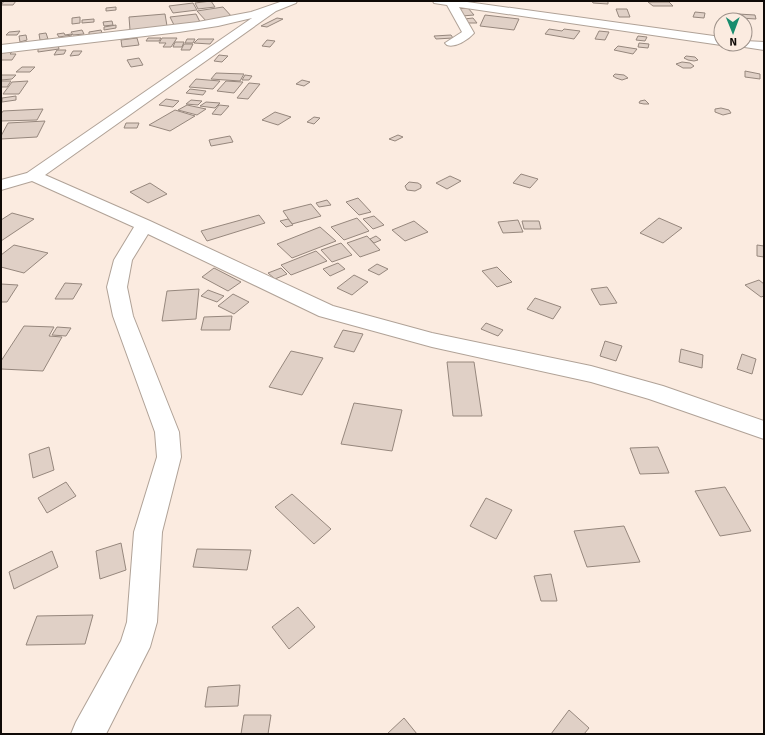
<svg xmlns="http://www.w3.org/2000/svg" width="765" height="735" viewBox="0 0 765 735" font-family="Signika,sans-serif">
<rect width="100%" height="100%" fill="#fbebe0"/>
<g fill="#e0d0c6" stroke="#96877d">
<polygon points="4,1 16,1 13,5 1,5"/>
<polygon points="211,1 215,7 198,9 195,3"/>
<polygon points="592,1 608,1 608,4 593,3"/>
<polygon points="648,2 669,2 673,6 653,6"/>
<polygon points="193,3 197,10 173,13 169,6"/>
<polygon points="116,7 116,10 106,11 106,8"/>
<polygon points="223,7 233,18 207,22 197,11"/>
<polygon points="468,8 474,15 462,16 456,9"/>
<polygon points="616,9 627,9 630,17 619,17"/>
<polygon points="695,12 705,13 704,18 693,17"/>
<polygon points="165,14 167,26 130,30 129,17"/>
<polygon points="196,14 200,22 174,25 170,17"/>
<polygon points="738,14 755,15 756,19 740,18"/>
<polygon points="485,15 519,19 514,30 480,26"/>
<polygon points="80,17 80,23 72,24 72,18"/>
<polygon points="277,18 283,19 267,27 261,26"/>
<polygon points="473,18 477,23 468,23 464,19"/>
<polygon points="94,19 94,22 82,23 82,20"/>
<polygon points="112,21 113,25 104,26 103,22"/>
<polygon points="116,25 116,28 104,30 104,27"/>
<polygon points="549,29 562,31 564,29 580,31 574,39 545,34"/>
<polygon points="82,30 84,34 73,35 71,32"/>
<polygon points="101,30 102,33 89,35 89,32"/>
<polygon points="20,31 17,35 6,35 9,32"/>
<polygon points="599,31 609,32 605,40 595,39"/>
<polygon points="46,33 48,39 40,40 39,34"/>
<polygon points="64,33 65,35 71,34 72,35 59,37 57,34"/>
<polygon points="26,35 27,40 20,42 19,36"/>
<polygon points="451,35 453,38 436,39 434,36"/>
<polygon points="638,36 647,37 645,41 636,40"/>
<polygon points="137,38 139,45 122,47 121,40"/>
<polygon points="148,38 161,38 159,41 146,41"/>
<polygon points="162,38 177,38 171,47 163,47 166,43 159,43"/>
<polygon points="187,39 195,39 193,43 185,43"/>
<polygon points="198,39 214,39 210,44 194,43"/>
<polygon points="267,40 275,41 270,47 262,46"/>
<polygon points="175,42 184,42 182,47 173,47"/>
<polygon points="639,43 649,44 648,48 638,47"/>
<polygon points="184,44 193,44 190,50 181,50"/>
<polygon points="58,45 59,49 38,52 38,48"/>
<polygon points="618,46 637,49 633,54 614,50"/>
<polygon points="57,50 66,50 64,54 54,55"/>
<polygon points="73,51 82,51 79,55 70,56"/>
<polygon points="12,52 10,54 16,54 12,60 1,60 1,53"/>
<polygon points="219,55 228,56 222,62 214,61"/>
<polygon points="686,56 695,57 698,60 694,61 688,60 684,58"/>
<polygon points="139,58 143,65 131,67 127,60"/>
<polygon points="682,62 690,63 694,66 691,68 683,68 676,64"/>
<polygon points="22,67 35,67 30,72 16,72"/>
<polygon points="745,71 760,74 760,79 745,77"/>
<polygon points="216,73 244,74 240,81 211,79"/>
<polygon points="615,74 624,75 628,78 622,80 616,78 613,76"/>
<polygon points="1,75 16,75 12,79 1,80"/>
<polygon points="245,75 252,76 249,80 242,80"/>
<polygon points="196,79 220,81 213,89 189,87"/>
<polygon points="302,80 310,82 304,86 296,84"/>
<polygon points="1,81 11,81 7,87 1,87"/>
<polygon points="28,81 19,94 3,94 12,82"/>
<polygon points="226,81 243,82 234,93 217,91"/>
<polygon points="249,83 260,84 248,99 237,98"/>
<polygon points="190,89 206,91 203,95 186,93"/>
<polygon points="16,96 16,100 2,102 2,98"/>
<polygon points="166,99 179,101 173,107 159,105"/>
<polygon points="191,100 202,101 198,105 186,104"/>
<polygon points="645,100 649,104 644,104 639,103 640,101"/>
<polygon points="206,102 220,103 215,108 200,106"/>
<polygon points="187,105 206,109 197,115 178,110"/>
<polygon points="219,105 229,106 221,115 212,114"/>
<polygon points="721,108 729,110 731,113 723,115 715,112 715,109"/>
<polygon points="43,109 37,120 1,121 1,114 3,111"/>
<polygon points="175,110 195,116 170,131 149,125"/>
<polygon points="275,112 291,117 278,125 262,120"/>
<polygon points="314,117 320,118 314,124 307,122"/>
<polygon points="45,121 37,137 1,139 1,136 8,123"/>
<polygon points="126,123 139,123 137,128 124,128"/>
<polygon points="398,135 403,137 395,141 389,139"/>
<polygon points="230,136 233,142 211,146 209,140"/>
<polygon points="521,174 538,179 530,188 513,183"/>
<polygon points="450,176 461,181 447,189 436,183"/>
<polygon points="409,182 418,183 421,185 421,188 415,191 407,190 405,186"/>
<polygon points="150,183 167,194 148,203 130,192"/>
<polygon points="358,198 371,212 359,215 346,202"/>
<polygon points="327,200 331,205 319,207 316,203"/>
<polygon points="311,204 321,216 292,224 283,211"/>
<polygon points="12,213 34,219 1,241 1,220"/>
<polygon points="259,215 265,223 207,241 201,231"/>
<polygon points="374,216 384,225 373,229 363,219"/>
<polygon points="357,218 369,231 344,240 331,227"/>
<polygon points="659,218 682,228 663,243 640,233"/>
<polygon points="288,219 293,225 286,227 280,221"/>
<polygon points="518,220 523,232 503,233 498,222"/>
<polygon points="414,221 428,232 405,241 392,230"/>
<polygon points="522,221 539,221 541,229 524,229"/>
<polygon points="320,227 336,241 292,258 277,244"/>
<polygon points="367,236 380,250 360,257 347,243"/>
<polygon points="376,236 381,240 374,243 370,239"/>
<polygon points="341,243 352,255 332,262 321,250"/>
<polygon points="14,245 48,253 24,273 1,267 1,255"/>
<polygon points="757,245 764,246 764,257 757,256"/>
<polygon points="316,251 327,261 291,275 281,265"/>
<polygon points="338,263 345,269 330,276 323,269"/>
<polygon points="377,264 388,269 379,275 368,270"/>
<polygon points="497,267 512,282 497,287 482,271"/>
<polygon points="214,268 241,282 228,291 202,277"/>
<polygon points="281,268 287,274 275,279 268,273"/>
<polygon points="354,275 368,282 352,295 337,288"/>
<polygon points="759,280 764,284 764,296 761,297 745,285"/>
<polygon points="65,283 82,284 73,299 55,299"/>
<polygon points="1,284 18,285 7,302 1,302"/>
<polygon points="607,287 617,303 600,305 591,289"/>
<polygon points="199,289 196,319 162,321 167,291"/>
<polygon points="208,290 224,296 217,302 201,296"/>
<polygon points="233,294 249,302 234,314 218,306"/>
<polygon points="535,298 561,307 553,319 527,309"/>
<polygon points="232,316 230,330 201,330 204,317"/>
<polygon points="486,323 503,330 498,336 481,329"/>
<polygon points="24,326 54,327 49,336 62,337 43,371 1,369 1,361"/>
<polygon points="57,327 71,328 66,336 52,335"/>
<polygon points="343,330 363,334 354,352 334,347"/>
<polygon points="605,341 622,346 616,361 600,356"/>
<polygon points="681,349 703,355 702,368 679,362"/>
<polygon points="291,351 323,358 302,395 269,387"/>
<polygon points="742,354 756,359 752,374 737,369"/>
<polygon points="447,362 474,362 482,416 453,416"/>
<polygon points="354,403 402,410 392,451 341,444"/>
<polygon points="49,447 54,470 33,478 29,454"/>
<polygon points="658,447 669,473 640,474 630,448"/>
<polygon points="66,482 76,496 47,513 38,498"/>
<polygon points="725,487 751,531 720,536 695,491"/>
<polygon points="292,494 331,529 314,544 275,507"/>
<polygon points="486,498 512,510 496,539 470,526"/>
<polygon points="624,526 640,562 587,567 574,531"/>
<polygon points="121,543 126,570 100,579 96,551"/>
<polygon points="197,549 251,550 247,570 193,567"/>
<polygon points="52,551 58,567 14,589 9,572"/>
<polygon points="551,574 557,601 541,601 534,576"/>
<polygon points="298,607 315,627 289,649 272,627"/>
<polygon points="93,615 85,644 26,645 37,616"/>
<polygon points="240,685 238,706 205,707 208,687"/>
<polygon points="569,710 589,728 584,734 551,734"/>
<polygon points="244,715 271,715 268,734 241,734"/>
<polygon points="404,718 417,734 387,734"/>
</g>
<g fill="none" stroke-linecap="round" stroke-linejoin="round">
<defs>
<g id="street">
<polygon points="283,1 297,1 296,3 276,11 45,175 150,221 333,306 432,333 591,366 663,386 764,421 764,439 649,399 591,382 432,347 319,316 148,234 132,260 127,287 133,316 179,432 181,457 162,532 157,622 150,647 106,734 71,734 76,722 121,641 127,622 134,532 157,457 155,432 113,316 107,287 114,260 134,227 32,181 1,190 1,180 27,173 252,18 218,26 179,32 1,53 1,45 198,22 251,12"/>
<path d="M433 1H460L721 37V44H723L721 45 459 7 474 33C468 40 455 48 447 45L445 43 462 32 447 5 434 3Z"/>
<polygon points="745,41 764,42 764,50 738,46 736,44 745,44"/>
</g>
</defs>
<use href="#street" stroke="#b0a297" stroke-width="2"/>
<use href="#street" fill="#fff" fill-rule="evenodd"/>
</g>
<rect width="765" height="735" fill="none" stroke="#0f0a07" stroke-width="4"/>
<g transform="translate(733 32) rotate(179)"><circle r="19" fill="#fbebe0" stroke="#9d9189"/>
<path d="M0-3L7 15L0 10L-7 15Z" fill="#188c6e"/>
<text y="-6" font-size="11" font-weight="bold" text-anchor="middle" fill="#0f0a07">N</text>
</g>
</svg>
